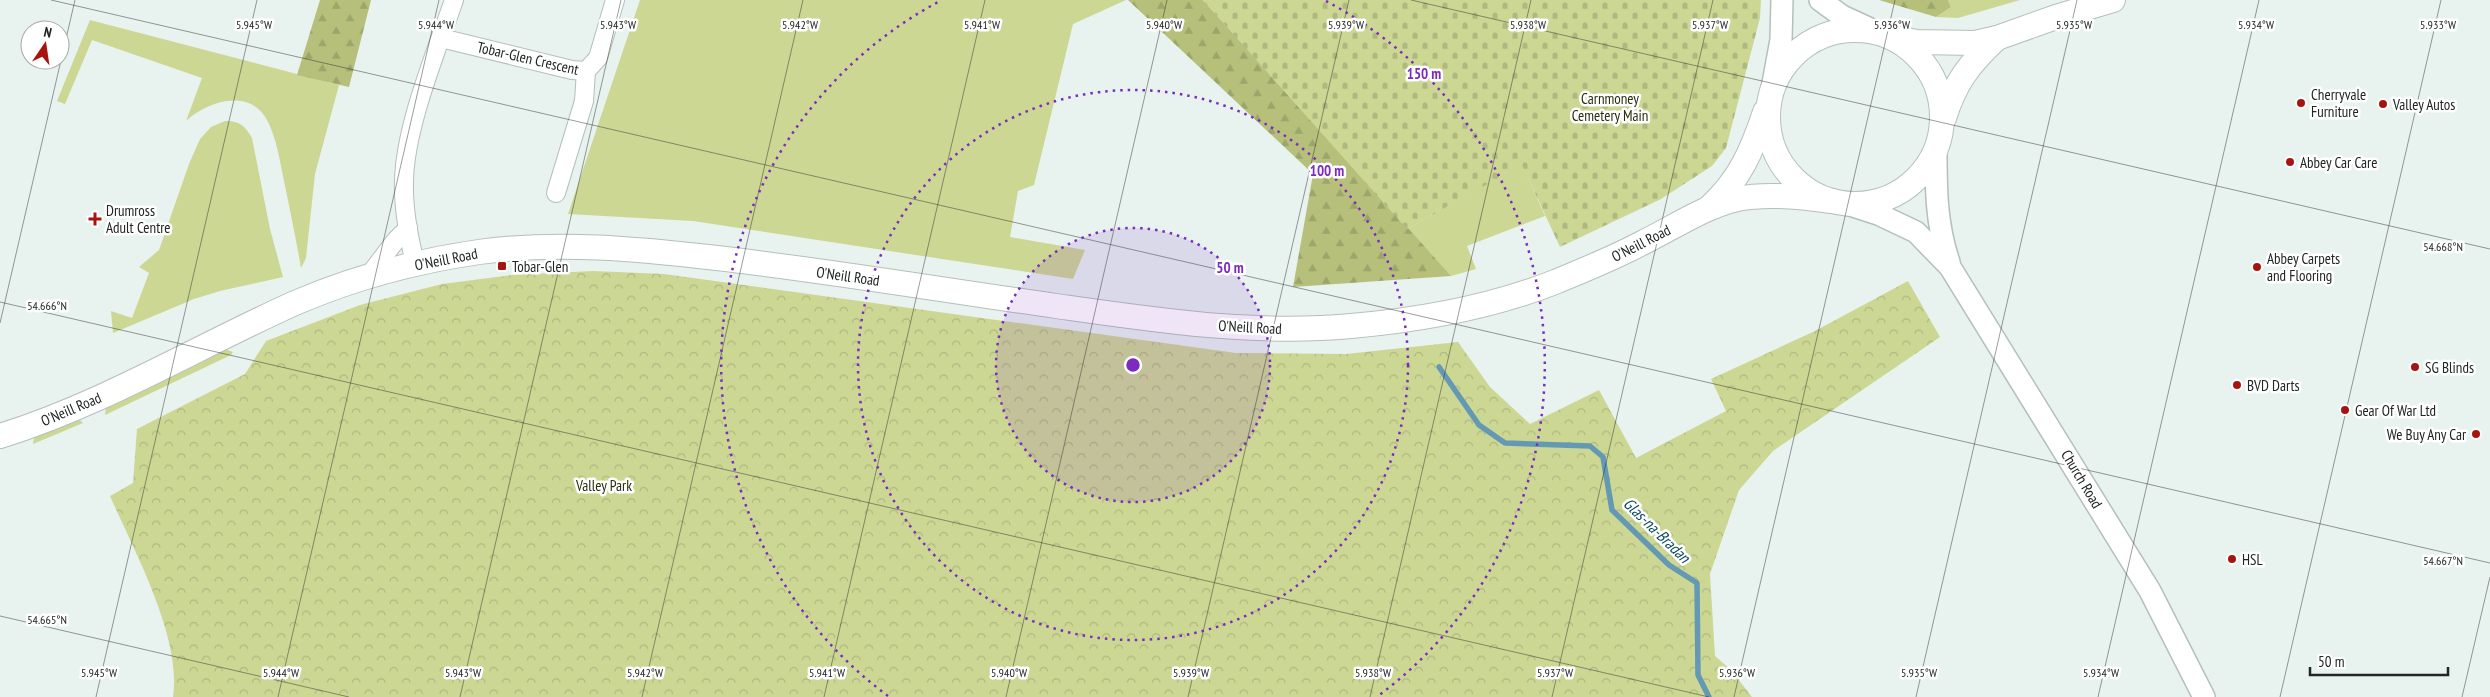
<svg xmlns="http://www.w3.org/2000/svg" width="2490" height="697" viewBox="0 0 2490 697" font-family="'PT Sans Narrow',sans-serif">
<defs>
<pattern id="forest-firs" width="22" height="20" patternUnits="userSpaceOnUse" patternTransform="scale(1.25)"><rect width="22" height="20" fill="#b6c07b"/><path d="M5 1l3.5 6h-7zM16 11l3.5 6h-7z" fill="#9ca56a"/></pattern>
<pattern id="cemetery-stones" width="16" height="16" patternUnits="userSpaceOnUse" patternTransform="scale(1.25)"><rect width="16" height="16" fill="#ccd794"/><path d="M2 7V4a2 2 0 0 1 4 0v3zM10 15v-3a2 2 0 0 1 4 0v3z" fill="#afb87f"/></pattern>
<pattern id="park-crowns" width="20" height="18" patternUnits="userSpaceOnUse" patternTransform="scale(1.25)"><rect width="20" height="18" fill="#ccd794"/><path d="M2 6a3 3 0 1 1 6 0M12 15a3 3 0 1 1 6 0" fill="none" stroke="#afb87f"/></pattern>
</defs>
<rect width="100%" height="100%" fill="#e8f2ef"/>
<g fill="#ccd794">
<polygon points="640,0 1126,0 1073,24 1034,185 1018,191 1010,237 1085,250 1073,279 693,221 568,214"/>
<polygon points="1948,0 2020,0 1958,18 1936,17 1951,7"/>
<path d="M90 20 339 85 315 174 306 258 301 268C296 239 290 210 284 181 280 162 277 140 268 122 251 87 208 101 186 121L202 78 92 40 65 104 57 101Z"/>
<path d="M225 121C240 121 245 126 252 138L270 229 283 277 220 291 194 299 113 333 111 311 132 318 149 273 139 267 159 250 189 164 200 139 211 127Z"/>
<polygon points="1522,164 1545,216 1467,246 1476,269 1451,276 1407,229"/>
<polygon points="225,349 233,352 231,355 105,415 106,408"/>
<polygon points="80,420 83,423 33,444 34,437"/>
</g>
<g fill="url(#forest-firs)">
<polygon points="320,0 371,0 349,87 297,75"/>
<polygon points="1128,0 1203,0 1451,276 1293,287 1313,174"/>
<polygon points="1879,0 1948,0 1951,7 1936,17"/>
</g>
<polygon fill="url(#cemetery-stones)" points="1203,0 1761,0 1760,18 1726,148 1712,166 1661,199 1560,247 1522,165 1407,229"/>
<path fill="url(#park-crowns)" d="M593 271 664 274 1236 353 1346 354 1458 342 1490 387 1530 424 1599 390 1636 458 1726 411 1711 379 1815 331 1908 281 1940 337 1773 451 1739 490 1710 574 1715 656 1731 670 1752 697H173C182 637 134 551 110 496L133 483 137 429 245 374 266 341 360 305 442 284 511 275Z"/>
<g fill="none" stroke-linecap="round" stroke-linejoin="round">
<polyline stroke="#6499b4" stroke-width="5.5" points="1439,367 1479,425 1505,443 1590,446 1603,457 1612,510 1669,565 1697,583 1698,675 1709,697"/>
<defs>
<g id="minor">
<polyline points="441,38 572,70 586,71 598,58 615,0"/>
<polyline points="556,193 584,101 586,71"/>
<path d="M415 264C409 237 403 209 404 181 405 127 436 52 454 0"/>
<polyline points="367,278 396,240 408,228"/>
</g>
<g id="tertiary">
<polyline points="1820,0 1842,16 1881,34"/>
<polyline points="1771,94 1781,40 1782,0"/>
<path d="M1936 149C1936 188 1936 224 1949 262"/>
<polyline points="1844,203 1878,214 1916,232 1950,267 2150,591 2204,697"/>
</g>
<g id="secondary">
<circle cx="1855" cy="117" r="87"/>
<polyline points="1895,38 1917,42 1975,43 1997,38 2056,17 2113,0"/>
<path d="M1944 118C1955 82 1970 63 1997 38"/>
<path d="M1710 207C1740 179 1752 151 1765 112"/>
<path d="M0 436C103 404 197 347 295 303 353 278 417 261 479 252 557 241 638 249 717 258 830 271 943 290 1056 306 1154 320 1252 335 1351 326 1421 320 1489 308 1555 282 1584 270 1614 258 1642 243 1673 228 1703 207 1737 199 1767 193 1802 197 1832 201"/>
</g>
</defs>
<use href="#minor" stroke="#b5bfbb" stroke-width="20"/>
<use href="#tertiary" stroke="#b5bfbb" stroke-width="24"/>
<use href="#secondary" stroke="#b5bfbb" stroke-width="26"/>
<use href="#minor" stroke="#fff" stroke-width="18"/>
<use href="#tertiary" stroke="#fff" stroke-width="21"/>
<use href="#secondary" stroke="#fff" stroke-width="24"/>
</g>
<path fill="none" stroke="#212524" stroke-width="1" stroke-opacity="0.45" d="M51 0 2490 563M1411 0 2490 249M0 302 1709 697M0 323 75 0M0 616 349 697M96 697 257 0M278 697 439 0M460 697 621 0M642 697 803 0M824 697 985 0M1006 697 1167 0M1188 697 1349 0M1370 697 1531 0M1552 697 1713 0M1734 697 1895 0M1916 697 2077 0M2098 697 2259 0M2280 697 2441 0M2462 697 2490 577"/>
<circle cx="1133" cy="365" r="137" fill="#7b2cbf" fill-opacity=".12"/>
<g fill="none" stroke="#7b2cbf" stroke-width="2.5" stroke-dasharray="2.5 5">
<circle cx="1133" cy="365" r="137"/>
<circle cx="1133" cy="365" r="275"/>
<path d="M888 696A412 412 0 0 1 940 1M1326 1A412 412 0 0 1 1378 696"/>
</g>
<g fill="#a71410" stroke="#fff" stroke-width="2">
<circle cx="2301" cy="103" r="5"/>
<circle cx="2383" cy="104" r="5"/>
<circle cx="2290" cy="162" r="5"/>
<path d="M92.5 211.5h5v5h5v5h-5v5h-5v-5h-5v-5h5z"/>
<rect x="497" y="261" width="10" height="10" rx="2.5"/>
<circle cx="2257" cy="267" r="5"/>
<circle cx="2415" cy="367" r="5"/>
<circle cx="2237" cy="385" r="5"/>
<circle cx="2345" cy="410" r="5"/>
<circle cx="2476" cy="434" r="5"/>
<circle cx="2232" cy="559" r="5"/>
</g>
<g text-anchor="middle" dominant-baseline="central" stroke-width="5" stroke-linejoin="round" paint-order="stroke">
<g font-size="15" fill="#212524" stroke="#fff">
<text transform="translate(528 58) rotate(13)">Tobar-Glen Crescent</text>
<text transform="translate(1641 243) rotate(-27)">O'Neill Road</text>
<text transform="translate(446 259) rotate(-11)">O'Neill Road</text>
<text transform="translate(848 276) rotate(8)">O'Neill Road</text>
<text transform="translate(1250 327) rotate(3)">O'Neill Road</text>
<text transform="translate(71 409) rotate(-23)">O'Neill Road</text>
<text transform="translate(2082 479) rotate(59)">Church Road</text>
</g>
<g font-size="15" fill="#212524" stroke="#fff" text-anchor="start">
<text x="2311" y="94">Cherryvale<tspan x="2311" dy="17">Furniture</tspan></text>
<text x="2393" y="104">Valley Autos</text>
<text x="2300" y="162">Abbey Car Care</text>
<text x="106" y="210">Drumross<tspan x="106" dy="17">Adult Centre</tspan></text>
<text x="2267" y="258">Abbey Carpets<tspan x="2267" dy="17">and Flooring</tspan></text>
<text x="512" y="266">Tobar-Glen</text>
<text x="2425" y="367">SG Blinds</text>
<text x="2247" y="385">BVD Darts</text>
<text x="2355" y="410">Gear Of War Ltd</text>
<text x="2466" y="434" text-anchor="end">We Buy Any Car</text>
<text x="2242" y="559">HSL</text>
</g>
<g font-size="15" fill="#2a2e10" stroke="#fff">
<text x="1610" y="98">Carnmoney<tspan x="1610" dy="17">Cemetery Main</tspan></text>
<text x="604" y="485">Valley Park</text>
</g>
<g font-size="16" font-style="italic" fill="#0a4963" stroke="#fff">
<text transform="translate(1657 530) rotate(44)">Glas-na-Bradan</text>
</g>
</g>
<g font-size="12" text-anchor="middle" fill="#212524" stroke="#fff" stroke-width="5" stroke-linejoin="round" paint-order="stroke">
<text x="1346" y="29">5.939°W</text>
<text x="1710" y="29">5.937°W</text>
<text x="1892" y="29">5.936°W</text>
<text x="2074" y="29">5.935°W</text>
<text x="2256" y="29">5.934°W</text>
<text x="254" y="29">5.945°W</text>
<text x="436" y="29">5.944°W</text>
<text x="618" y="29">5.943°W</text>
<text x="800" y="29">5.942°W</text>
<text x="982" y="29">5.941°W</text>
<text x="1164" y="29">5.940°W</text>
<text x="1528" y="29">5.938°W</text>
<text x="2438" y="29">5.933°W</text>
<text x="2443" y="251">54.668°N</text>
<text x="47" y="310">54.666°N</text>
<text x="2443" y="565">54.667°N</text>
<text x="47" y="624">54.665°N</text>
<text x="99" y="677">5.945°W</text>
<text x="281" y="677">5.944°W</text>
<text x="463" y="677">5.943°W</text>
<text x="645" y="677">5.942°W</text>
<text x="827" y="677">5.941°W</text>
<text x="1009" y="677">5.940°W</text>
<text x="1191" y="677">5.939°W</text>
<text x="1373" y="677">5.938°W</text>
<text x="1555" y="677">5.937°W</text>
<text x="1737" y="677">5.936°W</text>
<text x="1919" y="677">5.935°W</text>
<text x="2101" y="677">5.934°W</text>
</g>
<circle cx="1133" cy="365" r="8" fill="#7b2cbf" stroke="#fff" stroke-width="2.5"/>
<g font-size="15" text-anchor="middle" font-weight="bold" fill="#7b2cbf" stroke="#fff" stroke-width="5" stroke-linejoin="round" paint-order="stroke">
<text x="1424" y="79">150 m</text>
<text x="1327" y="176">100 m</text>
<text x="1230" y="273">50 m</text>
</g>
<g transform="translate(45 45) rotate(13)"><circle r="24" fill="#ffffff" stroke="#a6a8a7"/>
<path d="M0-4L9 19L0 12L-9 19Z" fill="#a71410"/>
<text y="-8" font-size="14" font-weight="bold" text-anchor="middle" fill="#212524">N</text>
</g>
<path d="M2310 667v8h138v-8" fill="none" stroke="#212524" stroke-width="2.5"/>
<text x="2318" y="667" font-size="15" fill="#212524" stroke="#ffffff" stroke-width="4" paint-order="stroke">50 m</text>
</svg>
